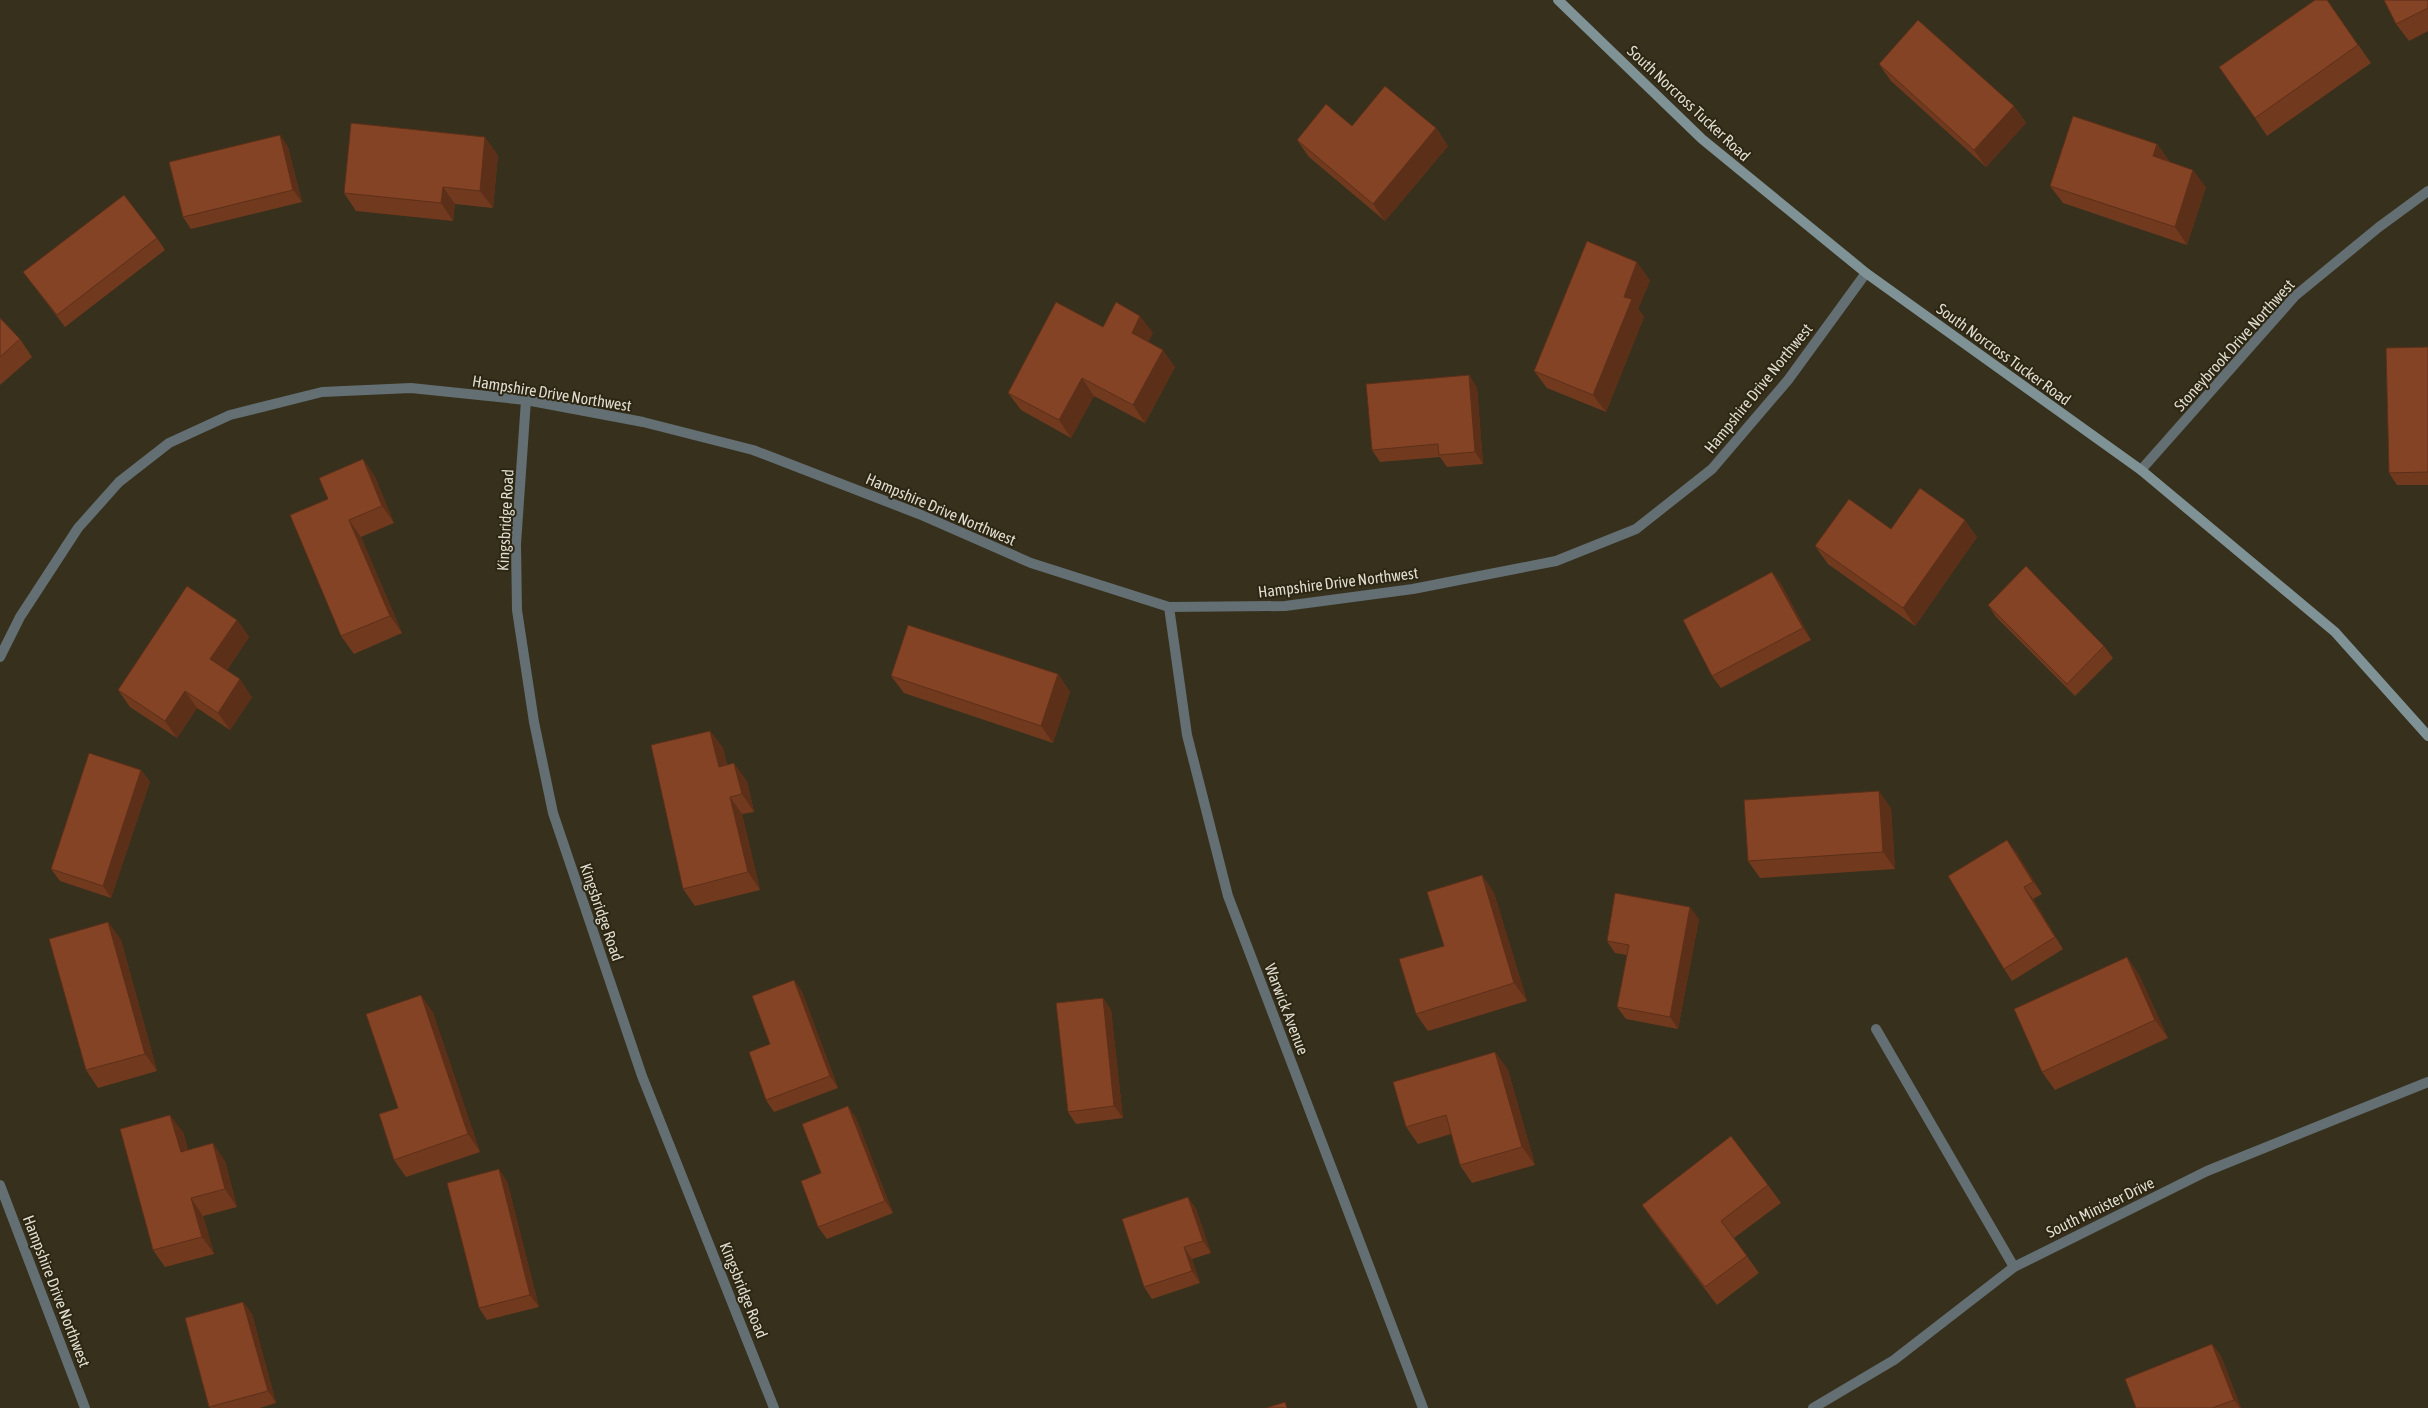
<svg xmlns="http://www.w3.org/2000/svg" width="2428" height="1408" viewBox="0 0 2428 1408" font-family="'Asap Condensed',sans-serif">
<rect width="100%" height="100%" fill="#36301d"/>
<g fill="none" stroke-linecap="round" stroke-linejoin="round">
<g stroke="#636f72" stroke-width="10">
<polyline points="526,400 516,544 517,610 534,722 553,813 642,1076 774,1408"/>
<polyline points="2141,470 2295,296 2379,227 2428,191"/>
<polyline points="1169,607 1187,735 1228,896 1423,1408"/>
<polyline points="0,657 20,617 78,528 119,482 169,443 230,415 322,392 411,388 526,400 643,422 753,450 919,514 1031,563 1169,607 1285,606 1413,589 1556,561 1636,529 1712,469 1788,380 1866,273"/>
<polyline points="1876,1029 2014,1267"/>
<polyline points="0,1185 85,1408"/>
<polyline points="1813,1408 1894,1360 2014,1267 2207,1171 2428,1082"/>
</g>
<polyline stroke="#7f9296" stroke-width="10" points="1558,0 1702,139 1866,273 2141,470 2335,632 2428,736"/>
</g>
<g fill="#713a1f">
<polygon points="2327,0 2371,63 2267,136 2255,118"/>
<polygon points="2428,0 2428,31 2409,41 2396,24"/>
<polygon points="1879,64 2014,106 2026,123 1986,167 1891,81"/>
<polygon points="1352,126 1436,128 1448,146 1385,221 1309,157 1297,140"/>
<polygon points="280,135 288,147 302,202 191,229 183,217"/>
<polygon points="2157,144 2169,161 2206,187 2187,245 2063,203 2050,186"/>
<polygon points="498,155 493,208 455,204 453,221 356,211 344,193"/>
<polygon points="157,238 165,250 65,327 23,272"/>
<polygon points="1650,280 1638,309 1644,317 1606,412 1547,388 1534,371"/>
<polygon points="0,318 20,339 32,357 0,385"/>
<polygon points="1103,327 1153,333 1148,342 1175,367 1145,423 1094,396 1071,438 1021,410 1008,393"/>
<polygon points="2428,347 2428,485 2397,485 2389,473"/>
<polygon points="1469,375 1477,388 1483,464 1447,467 1440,457 1380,462 1372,450"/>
<polygon points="363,459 375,477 394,523 361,537 402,633 354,654 341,636 328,499"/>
<polygon points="1891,529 1977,537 1915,626 1828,564 1815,546"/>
<polygon points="1772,572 1781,584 1811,640 1721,688 1712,676"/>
<polygon points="1988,605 2104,646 2113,658 2075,696 1996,617"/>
<polygon points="237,620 249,637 227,670 252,697 230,730 197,708 177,738 130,707 118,690"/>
<polygon points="1058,674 1070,692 1053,743 904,693 891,676"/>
<polygon points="710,731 723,748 727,765 747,781 754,812 742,814 760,890 695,906 683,889"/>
<polygon points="141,770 150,782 111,898 60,881 51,869"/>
<polygon points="1891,808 1895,869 1760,878 1748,861"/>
<polygon points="2016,852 2042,894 2033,899 2063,949 2012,981 2004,969"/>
<polygon points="1482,875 1494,893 1527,1001 1428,1031 1416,1014"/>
<polygon points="1699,919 1678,1029 1626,1019 1617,1007 1627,955 1615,953 1607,941"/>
<polygon points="108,922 121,940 157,1071 98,1088 86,1070"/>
<polygon points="2127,957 2139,975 2168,1038 2055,1090 2042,1072"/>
<polygon points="794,980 802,992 838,1088 774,1112 766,1100 770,1044"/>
<polygon points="421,995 433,1013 480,1152 406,1177 394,1160 398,1108"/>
<polygon points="1103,998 1111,1010 1123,1118 1076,1124 1068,1112"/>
<polygon points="1495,1052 1508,1070 1535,1165 1472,1183 1460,1165 1451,1134 1418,1144 1406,1127"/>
<polygon points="848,1106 856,1118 893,1213 827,1239 818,1227 821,1173"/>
<polygon points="183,1132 188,1150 225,1161 237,1207 203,1216 214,1254 165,1267 153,1250"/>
<polygon points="507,1181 539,1307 487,1320 479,1308"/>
<polygon points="1768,1185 1781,1203 1734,1238 1759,1273 1717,1305 1654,1222 1642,1205"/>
<polygon points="1188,1197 1196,1209 1211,1253 1192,1259 1200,1283 1152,1299 1144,1287"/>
<polygon points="243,1302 252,1314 276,1403 260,1408 210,1408 185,1318"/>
<polygon points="2212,1344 2221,1356 2241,1408 2136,1408"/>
</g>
<g fill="#5c2f19">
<polygon points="2014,106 2026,123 1986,167 1974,150"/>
<polygon points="1436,128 1448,146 1385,221 1373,204"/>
<polygon points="280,135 288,147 302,202 293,190"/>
<polygon points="485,137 498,155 493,208 480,191"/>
<polygon points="2157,144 2169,161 2153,156"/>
<polygon points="2193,170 2206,187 2187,245 2175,227"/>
<polygon points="443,187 455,204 453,221 441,203"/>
<polygon points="1637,262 1650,280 1638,309 1644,317 1606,412 1593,395 1624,297"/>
<polygon points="1140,316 1153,333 1144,350 1132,333"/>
<polygon points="1163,350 1175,367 1145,423 1133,405"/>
<polygon points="1469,375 1477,388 1483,464 1475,452"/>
<polygon points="1082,378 1094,396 1071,438 1059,420"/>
<polygon points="363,459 375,477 394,523 382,506"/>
<polygon points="349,520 361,537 402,633 390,616"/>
<polygon points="1965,520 1977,537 1915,626 1903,608"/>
<polygon points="1772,572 1781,584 1811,640 1803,628"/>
<polygon points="237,620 249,637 222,677 210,659"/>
<polygon points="1058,674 1070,692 1053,743 1041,726"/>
<polygon points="240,679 252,697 230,730 218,713"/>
<polygon points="185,691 197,708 177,738 165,721"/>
<polygon points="710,731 723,748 731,784 719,767"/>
<polygon points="734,763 747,781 754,812 742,794"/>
<polygon points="141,770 150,782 111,898 103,886"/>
<polygon points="1879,791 1891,808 1895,869 1883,852"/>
<polygon points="730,797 742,814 760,890 748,872"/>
<polygon points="2007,840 2016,852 2042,894 2033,882"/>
<polygon points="1482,875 1494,893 1527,1001 1514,983"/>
<polygon points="2024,887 2033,899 2063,949 2055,937"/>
<polygon points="1690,907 1699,919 1678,1029 1670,1017"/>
<polygon points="108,922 121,940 157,1071 145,1054"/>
<polygon points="2127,957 2139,975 2168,1038 2155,1020"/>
<polygon points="794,980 802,992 838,1088 830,1076"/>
<polygon points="421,995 433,1013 480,1152 468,1134"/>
<polygon points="1103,998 1111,1010 1123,1118 1114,1106"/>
<polygon points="1495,1052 1508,1070 1535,1165 1522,1147"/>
<polygon points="848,1106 856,1118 893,1213 885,1201"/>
<polygon points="170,1115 183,1132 193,1170 181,1152"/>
<polygon points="213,1143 225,1161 237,1207 225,1189"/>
<polygon points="499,1169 507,1181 539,1307 530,1295"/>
<polygon points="1188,1197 1196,1209 1211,1253 1203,1241"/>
<polygon points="191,1198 203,1216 214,1254 202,1237"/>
<polygon points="1184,1247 1192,1259 1200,1283 1192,1271"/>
<polygon points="243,1302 252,1314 276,1403 268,1391"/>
<polygon points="2212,1344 2221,1356 2241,1408 2240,1408 2234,1400"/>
</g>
<g fill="#834324" stroke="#5c2f19">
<polygon points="2315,0 2327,0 2358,45 2255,118 2219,67"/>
<polygon points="2384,0 2428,0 2428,8 2396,24"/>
<polygon points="1918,20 2014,106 1974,150 1879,64"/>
<polygon points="1385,86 1436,128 1373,204 1297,140 1326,104 1352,126"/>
<polygon points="2073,116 2157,144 2153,156 2193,170 2175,227 2050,186"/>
<polygon points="351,123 485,137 480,191 443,187 441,203 344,193"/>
<polygon points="280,135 293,190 183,217 169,162"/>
<polygon points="124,195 157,238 57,315 23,272"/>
<polygon points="1587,241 1637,262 1624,297 1632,299 1593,395 1534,371"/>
<polygon points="1056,302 1103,327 1116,302 1140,316 1132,333 1163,350 1133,405 1082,378 1059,420 1008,393"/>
<polygon points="0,318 20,339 0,357"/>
<polygon points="2428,347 2428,472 2389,473 2386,348"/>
<polygon points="1469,375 1475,452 1439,455 1438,444 1372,450 1366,384"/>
<polygon points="363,459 382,506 349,520 390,616 341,636 290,515 328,499 319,478"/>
<polygon points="1920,488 1965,520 1903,608 1815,546 1849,499 1891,529"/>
<polygon points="2026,566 2104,646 2067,684 1988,605"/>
<polygon points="1772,572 1803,628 1712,676 1683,620"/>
<polygon points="187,586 237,620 210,659 240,679 218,713 185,691 165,721 118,690"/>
<polygon points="908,625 1058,674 1041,726 891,676"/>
<polygon points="710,731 719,767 734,763 742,794 730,797 748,872 683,889 651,745"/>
<polygon points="89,753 141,770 103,886 51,869"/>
<polygon points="1879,791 1883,852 1748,861 1744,800"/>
<polygon points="2007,840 2033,882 2024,887 2055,937 2004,969 1948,876"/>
<polygon points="1482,875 1514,983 1416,1014 1399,959 1444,946 1427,892"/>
<polygon points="1615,893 1690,907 1670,1017 1617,1007 1629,945 1607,941"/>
<polygon points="108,922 145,1054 86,1070 49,939"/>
<polygon points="2127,957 2155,1020 2042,1072 2014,1009"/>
<polygon points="794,980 830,1076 766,1100 749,1052 770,1044 752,996"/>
<polygon points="421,995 468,1134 394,1160 379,1114 398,1108 366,1014"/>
<polygon points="1103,998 1114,1106 1068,1112 1056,1003"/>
<polygon points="1495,1052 1522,1147 1460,1165 1446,1115 1406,1127 1393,1082"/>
<polygon points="848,1106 885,1201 818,1227 801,1181 821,1173 802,1124"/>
<polygon points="170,1115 181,1152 213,1143 225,1189 191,1198 202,1237 153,1250 120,1129"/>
<polygon points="1731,1136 1768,1185 1721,1221 1747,1256 1705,1287 1642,1205"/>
<polygon points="499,1169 530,1295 479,1308 447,1183"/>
<polygon points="1188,1197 1203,1241 1184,1247 1192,1271 1144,1287 1122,1219"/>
<polygon points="243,1302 268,1391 209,1407 185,1318"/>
<polygon points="2212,1344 2234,1400 2212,1408 2136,1408 2125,1379"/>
<polygon points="1285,1402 1287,1408 1266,1408"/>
</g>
<g text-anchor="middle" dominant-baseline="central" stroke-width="4" stroke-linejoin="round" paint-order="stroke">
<g font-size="16" fill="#dfdcd0" stroke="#2c2613">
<text transform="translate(1689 103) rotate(43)">South Norcross Tucker Road</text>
<text transform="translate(2234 345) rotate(-48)">Stoneybrook Drive Northwest</text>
<text transform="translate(2004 354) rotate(36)">South Norcross Tucker Road</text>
<text transform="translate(1758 388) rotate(-51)">Hampshire Drive Northwest</text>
<text transform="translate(552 393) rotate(9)">Hampshire Drive Northwest</text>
<text transform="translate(941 509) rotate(23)">Hampshire Drive Northwest</text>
<text transform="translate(505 520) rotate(-87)">Kingsbridge Road</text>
<text transform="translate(1338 582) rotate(-7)">Hampshire Drive Northwest</text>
<text transform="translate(602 912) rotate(71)">Kingsbridge Road</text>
<text transform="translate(1287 1009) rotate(69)">Warwick Avenue</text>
<text transform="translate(2100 1207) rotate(-26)">South Minister Drive</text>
<text transform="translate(744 1290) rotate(68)">Kingsbridge Road</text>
<text transform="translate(57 1291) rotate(69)">Hampshire Drive Northwest</text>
</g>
</g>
</svg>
